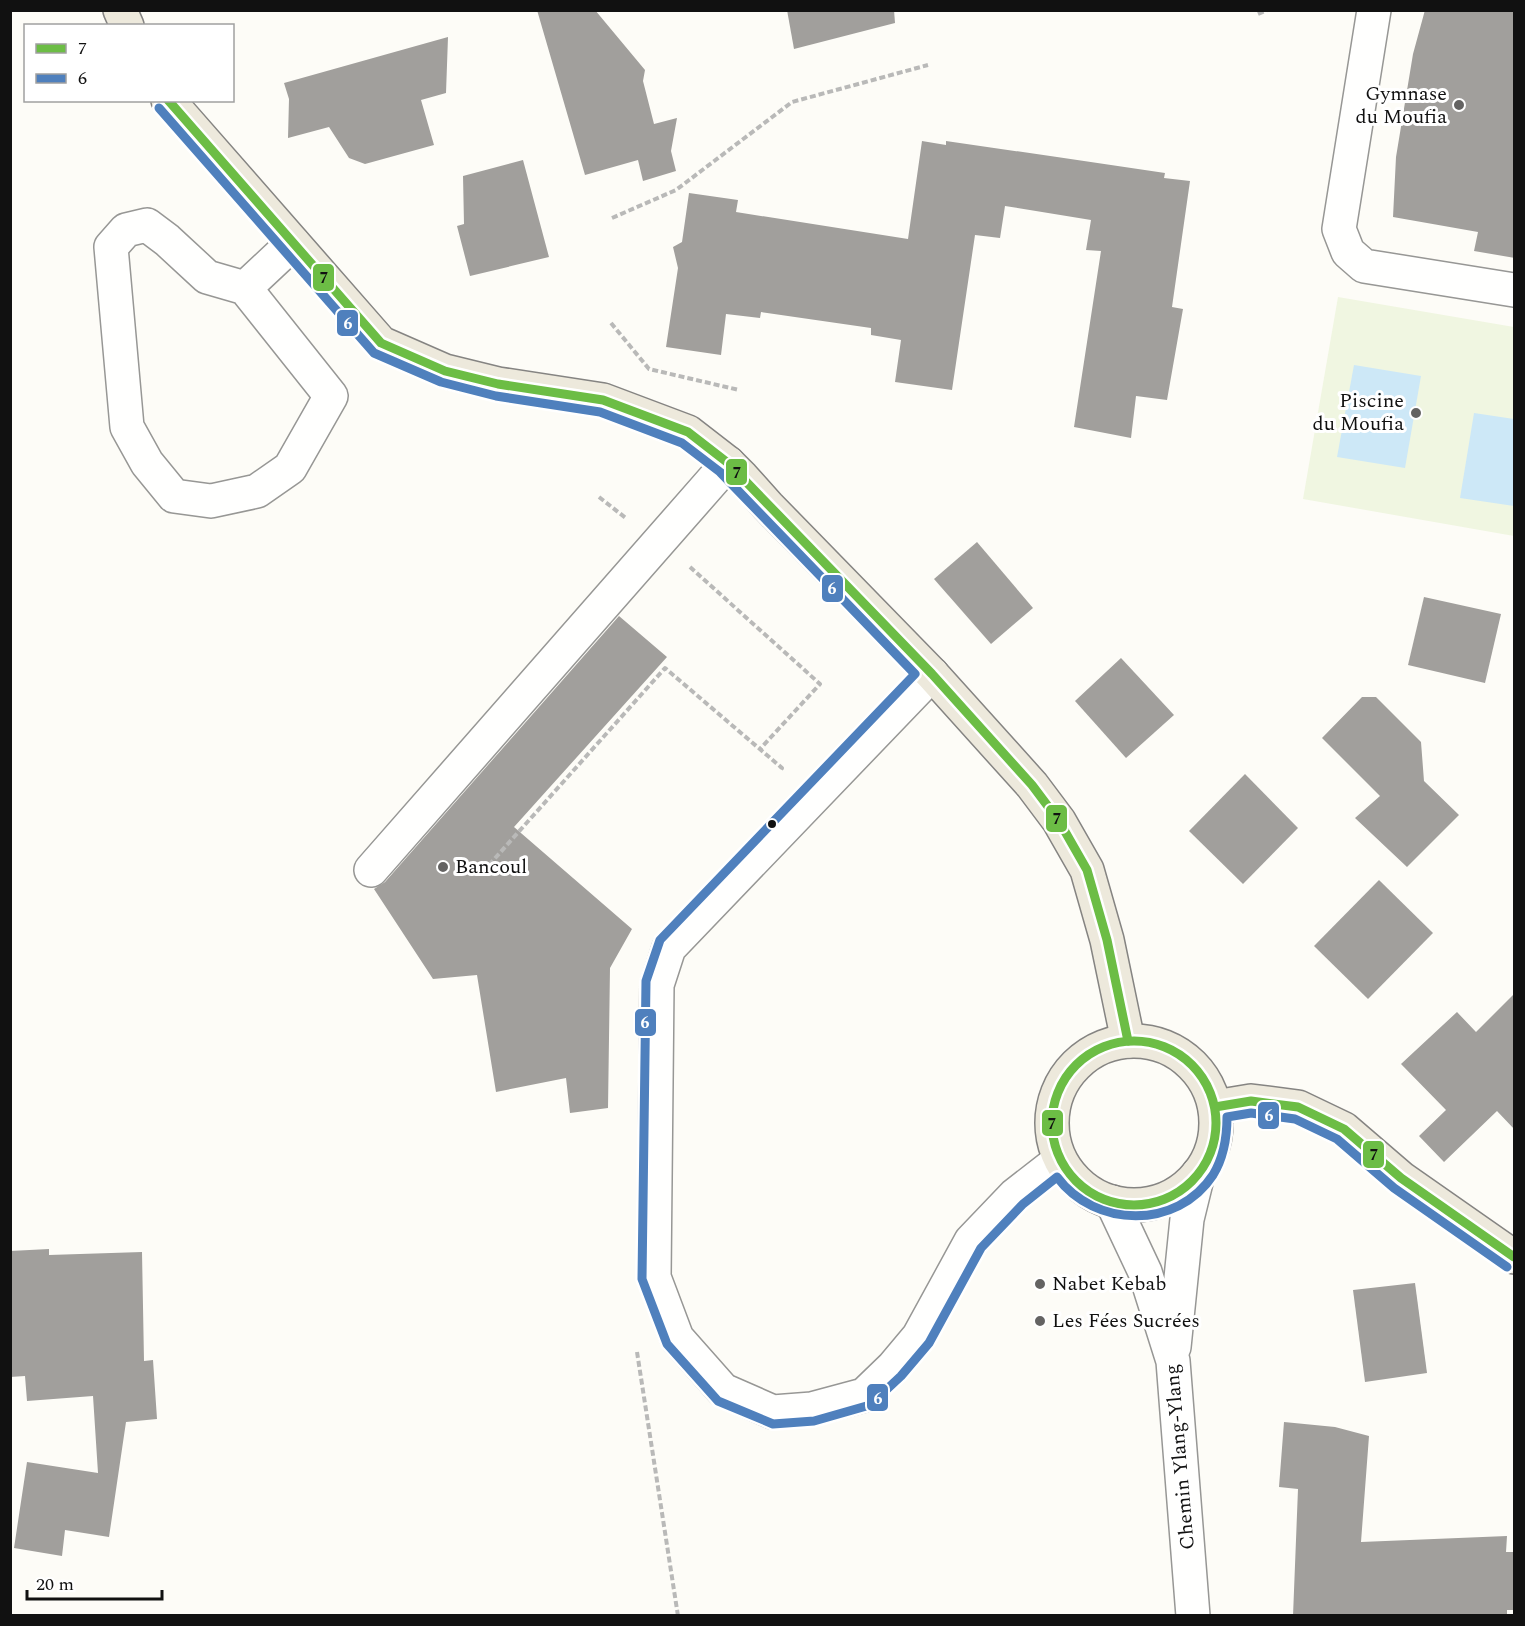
<svg xmlns="http://www.w3.org/2000/svg" width="1525" height="1626" font-family="Spectral,serif">
<style>
.pitch{fill:#f0f6e1}
.water{fill:#cde8f7}
.building{fill:#a19f9c}
.lines{fill:none;stroke-linecap:round;stroke-linejoin:round}
.minor-casing{stroke:#979795;stroke-width:36}
.major-casing{stroke:#858482;stroke-width:36}
.path{stroke:#b9b9b8;stroke-width:4;stroke-dasharray:6 3;stroke-linecap:butt}
.minor{stroke:#fffffe;stroke-width:33}
.major{stroke:#ede9dc;stroke-width:33}
.bus-1-casing{stroke:#fff;stroke-width:14}
.bus-2-casing{stroke:#fff;stroke-width:14}
.bus-1{stroke:#6cbd45;stroke-width:9}
.bus-2{stroke:#4f80bd;stroke-width:9}
.poi-dot{fill:#646362;stroke:#fff;stroke-width:2}
.bus-dot{fill:#111;stroke:#fff;stroke-width:2}
.labels{text-anchor:middle;dominant-baseline:central;stroke-width:6;stroke-linejoin:round;paint-order:stroke}
.poi-label{font-size:20px;fill:#111;stroke:#fff;text-anchor:start}
.street-label{font-size:20px;fill:#111;stroke:#fff}
.line-badge{stroke:#fff;stroke-width:2}
.badge-label{font-size:16px;text-anchor:middle;font-weight:bold;fill:#fff}
.pale-badge-label{font-size:16px;text-anchor:middle;font-weight:bold;fill:#111}
</style>
<rect width="100%" height="100%" fill="#fdfcf7"/>
<!-- pitch -->
<path class="pitch" d="M1338 297 1514 327V536L1303 499Z"/>
<!-- water -->
<g class="water">
<path d="M1354 365 1421 376 1405 468 1337 457Z"/>
<path d="M1474 413 1514 419V506L1460 498Z"/>
</g>
<!-- building -->
<g class="building">
<path d="M537 10H595L645 70 643 81 654 124 677 118 671 151 676 171 643 181 638 160 585 175Z"/>
<path d="M787 10H894L895 23 794 49Z"/>
<path d="M1425 10H1515V258L1474 251 1478 232 1393 217 1396 157 1413 54Z"/>
<path d="M448 37 446 93 421 100 434 145 365 164 349 158 329 127 288 138 289 99 284 83Z"/>
<path d="M922 141 946 145V141L1057 157 1165 173 1164 178 1190 181 1172 307 1183 309 1167 400 1136 396 1131 438 1074 427 1101 251 1086 250 1091 220 1005 206 1000 238 975 235 952 390 895 382 901 340 871 335V328L761 312 760 318 726 314 721 355 666 347 678 268 673 247 682 242 689 193 738 200 736 212 908 239Z"/>
<path d="M523 160 549 257 470 276 457 226 464 224 463 176Z"/>
<path d="M977 542 1033 608 991 644 934 579Z"/>
<path d="M1424 597 1501 614 1485 683 1408 665Z"/>
<path d="M619 616 667 657 514 827 632 929 610 968 608 1108 570 1113 566 1078 496 1092 477 975 433 979 374 889 385 882Z"/>
<path d="M1121 658 1174 715 1126 758 1075 701Z"/>
<path d="M1362 697H1376L1421 742 1424 781 1459 815 1407 867 1355 818 1380 796 1322 738Z"/>
<path d="M1245 774 1298 828 1243 884 1189 831Z"/>
<path d="M1379 880 1433 933 1368 999 1314 946Z"/>
<path d="M1515 993V1130L1497 1111 1444 1162 1419 1136 1446 1110 1401 1064 1457 1012 1476 1032Z"/>
<path d="M49 1249V1255L142 1252 144 1361 153 1360 157 1419 126 1422 109 1537 65 1530 62 1556 14 1548 27 1462 98 1473 93 1396 27 1401 25 1376 10 1377V1251Z"/>
<path d="M1415 1283 1427 1373 1365 1382 1353 1290Z"/>
<path d="M1284 1422 1335 1427 1369 1436 1361 1542 1507 1536 1506 1552H1515V1610H1507V1616H1293L1298 1489 1279 1487Z"/>
</g>
<g class="lines">
<!-- minor casing -->
<g class="minor-casing">
<g id="minor">
<path d="M1374 10 1339 229 1348 252 1364 266 1514 290"/>
<path d="M245 288 331 396 290 468 257 491 211 501 174 496 147 463 127 427 111 247 126 230 147 225 167 240 207 277 245 288 293 243"/>
<path d="M932 674 669 948 657 985 654 1277 677 1338 723 1390 773 1412 812 1409 864 1395 893 1367 919 1336 971 1241 1015 1195 1060 1160"/>
<path d="M371 870 728 463"/>
<path d="M1112 1202 1145 1272 1173 1361 1193 1616"/>
<path d="M1174 1347 1187 1219 1198 1174"/>
</g>
</g>
<!-- major casing -->
<g class="major-casing">
<g id="major">
<path d="M120 10 127 26"/>
<path d="M168 100 381 343 445 371 498 384 603 400 688 432 728 463 742 477 768 506 932 674 1032 785 1059 821 1087 870 1107 940 1128 1041"/>
<circle cx="1134" cy="1123" r="82"/>
<path d="M1215 1107 1251 1101 1298 1107 1344 1129 1401 1178 1514 1257"/>
</g>
</g>
<!-- path -->
<g class="path">
<path d="M1258 14 1267 10"/>
<path d="M612 218 676 190 792 102 928 65"/>
<path d="M611 323 649 369 739 390"/>
<path d="M599 497 627 519"/>
<path d="M690 567 820 684 760 749"/>
<path d="M489 865 665 668 782 768 781 770"/>
<path d="M637 1352 678 1616"/>
</g>
<!-- minor -->
<use href="#minor" class="minor"/>
<!-- major -->
<use href="#major" class="major"/>
<!-- bus-1 casing -->
<g class="bus-1-casing">
<g id="bus-1">
<path d="M168 100 381 343 445 371 498 384 603 400 688 432 728 463 932 674 1032 785 1059 821 1087 870 1107 940 1128 1041"/>
<circle cx="1134" cy="1123" r="82"/>
<path d="M1215 1107 1251 1101 1298 1107 1344 1129 1401 1178 1514 1257"/>
</g>
</g>
<!-- bus-2 casing -->
<g class="bus-2-casing">
<path id="bus-2" d="M159 108 374 353 441 382 496 396 600 412 682 443 720 472 915 674 660 940 646 981 642 1279 667 1344 718 1401 773 1424 814 1421 870 1405 901 1376 929 1343 981 1248 1023 1204 1057 1177C1095 1228 1177 1230 1213 1175 1224 1157 1227 1138 1227 1117L1251 1113 1295 1119 1337 1139 1394 1188 1507 1267"/>
</g>
<!-- bus-1 -->
<use href="#bus-1" class="bus-1"/>
<!-- bus-2 -->
<use href="#bus-2" class="bus-2"/>
</g>
<!-- markers -->
<g class="poi-dot">
<circle cx="1459" cy="105" r="6"/>
<circle cx="1416" cy="413" r="6"/>
<circle cx="443" cy="867" r="6"/>
<circle cx="1040" cy="1284" r="6"/>
<circle cx="1040" cy="1321" r="6"/>
</g>
<circle class="bus-dot" cx="772" cy="824" r="5"/>
<g class="labels">
<!-- poi labels -->
<g class="poi-label">
<text x="1447" y="94" text-anchor="end">Gymnase<tspan x="1447" dy="23">du Moufia</tspan></text>
<text x="1404" y="401" text-anchor="end">Piscine<tspan x="1404" dy="23">du Moufia</tspan></text>
<text x="455" y="867">Bancoul</text>
<text x="1052" y="1284">Nabet Kebab</text>
<text x="1052" y="1321">Les Fées Sucrées</text>
</g>
<!-- street labels -->
<g class="street-label">
<text transform="translate(1180 1457) rotate(-95)">Chemin Ylang-Ylang</text>
</g>
</g>
<g class="line-badge">
<rect x="312" y="263" width="23" height="29" rx="6" fill="#6cbd45"/>
<rect x="336" y="309" width="23" height="28" rx="6" fill="#4f80bd"/>
<rect x="725" y="458" width="23" height="28" rx="6" fill="#6cbd45"/>
<rect x="821" y="574" width="23" height="29" rx="6" fill="#4f80bd"/>
<rect x="1045" y="804" width="23" height="29" rx="6" fill="#6cbd45"/>
<rect x="634" y="1008" width="23" height="29" rx="6" fill="#4f80bd"/>
<rect x="1257" y="1101" width="23" height="29" rx="6" fill="#4f80bd"/>
<rect x="1041" y="1109" width="23" height="28" rx="6" fill="#6cbd45"/>
<rect x="1362" y="1140" width="23" height="29" rx="6" fill="#6cbd45"/>
<rect x="866" y="1383" width="23" height="29" rx="6" fill="#4f80bd"/>
</g>
<g class="badge-label">
<text x="348" y="329">6</text>
<text x="832" y="594">6</text>
<text x="645" y="1028">6</text>
<text x="1269" y="1121">6</text>
<text x="878" y="1404">6</text>
</g>
<g class="pale-badge-label">
<text x="324" y="283">7</text>
<text x="737" y="478">7</text>
<text x="1057" y="824">7</text>
<text x="1052" y="1129">7</text>
<text x="1374" y="1160">7</text>
</g>
<!-- border -->
<rect width="1525" height="1626" fill="none" stroke="#111111" stroke-width="24"/>
<!-- legend -->
<rect x="24" y="24" width="210" height="78" fill="#ffffff" stroke="#a0a0a0" stroke-width="1.5"/>
<rect x="36" y="44" width="30" height="9" fill="#6cbd45" stroke="#a0a0a0" stroke-width="1.5"/>
<text x="78" y="54" font-size="18" fill="#111111">7</text>
<rect x="36" y="74" width="30" height="9" fill="#4f80bd" stroke="#a0a0a0" stroke-width="1.5"/>
<text x="78" y="84" font-size="18" fill="#111111">6</text>
<!-- scale -->
<path d="M27 1590v9h135v-9" fill="none" stroke="#111111" stroke-width="3"/>
<text x="36" y="1590" font-size="18" fill="#111111" stroke="#ffffff" stroke-width="4.5" paint-order="stroke">20 m</text>
</svg>
